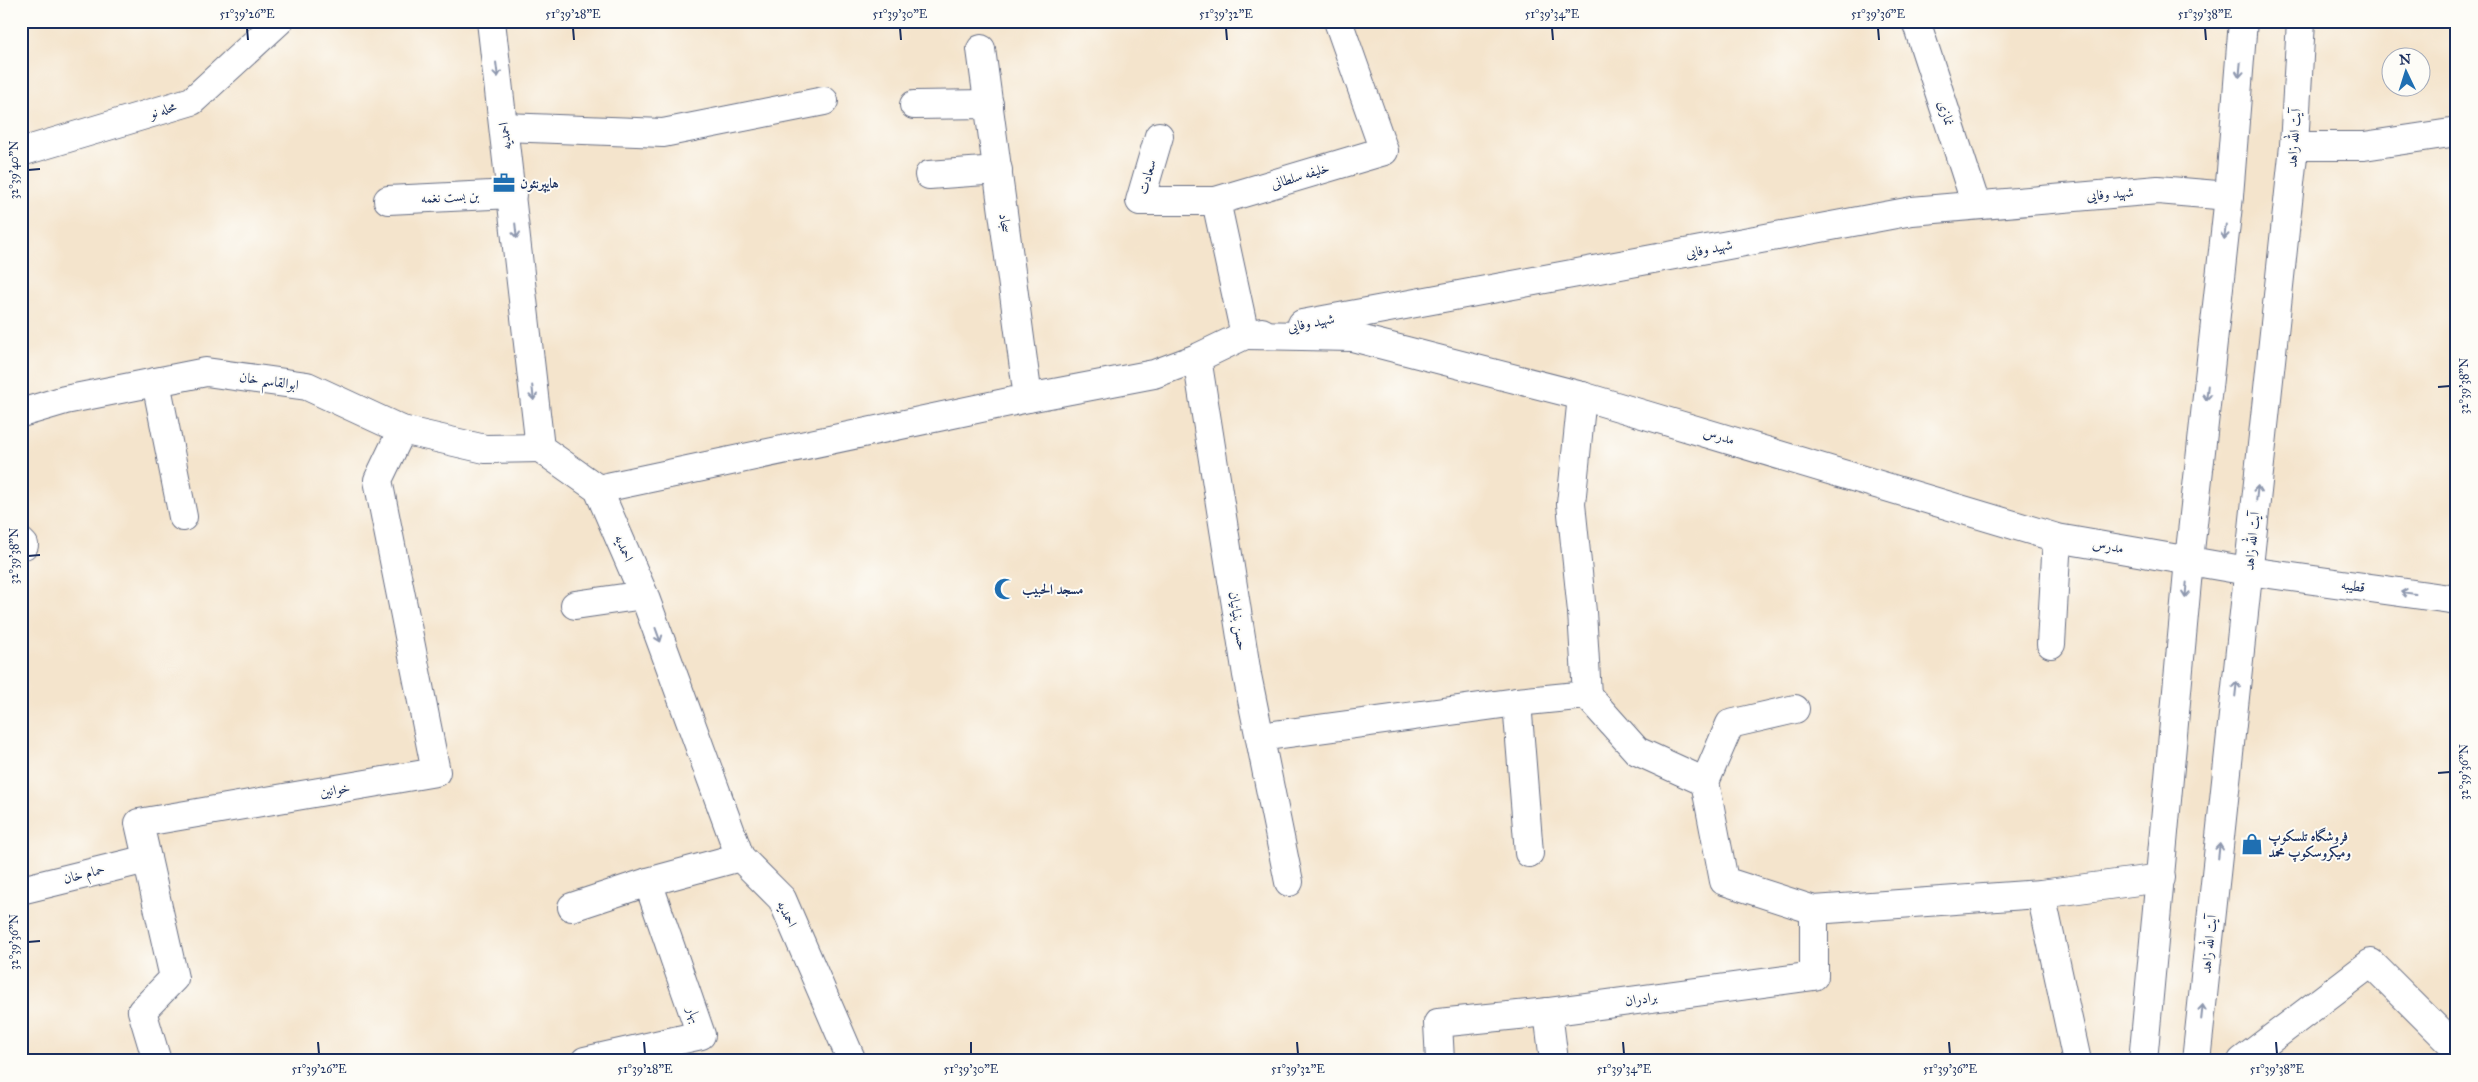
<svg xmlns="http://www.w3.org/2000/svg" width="2478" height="1082" font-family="'IM FELL Great Primer',Amiri,serif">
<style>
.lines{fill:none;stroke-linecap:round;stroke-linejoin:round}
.minor-casing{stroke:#676e84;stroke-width:30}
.major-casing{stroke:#676e84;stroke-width:30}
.minor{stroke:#fff;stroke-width:28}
.major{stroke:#fff;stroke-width:28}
.oneway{stroke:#8d97ae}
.ticks{fill:none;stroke:#1b2f5e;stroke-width:2}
.labels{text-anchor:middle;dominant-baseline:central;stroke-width:4;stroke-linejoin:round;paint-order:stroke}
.street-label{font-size:14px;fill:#1b2f5e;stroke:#fdfcf7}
.poi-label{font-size:14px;font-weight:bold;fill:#1b2f5e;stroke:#fdfcf7;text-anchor:start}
.neatline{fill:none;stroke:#1b2f5e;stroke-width:2}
.ticks-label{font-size:12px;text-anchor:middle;fill:#1b2f5e}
</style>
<rect width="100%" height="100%" fill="#fdfcf7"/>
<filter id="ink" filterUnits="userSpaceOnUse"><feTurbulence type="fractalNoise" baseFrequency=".02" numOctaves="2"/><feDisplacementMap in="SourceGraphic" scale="10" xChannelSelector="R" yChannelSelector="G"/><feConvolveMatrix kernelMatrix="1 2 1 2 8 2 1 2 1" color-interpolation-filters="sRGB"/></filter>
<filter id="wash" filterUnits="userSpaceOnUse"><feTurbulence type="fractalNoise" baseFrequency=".0096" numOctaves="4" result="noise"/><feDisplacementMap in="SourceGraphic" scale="20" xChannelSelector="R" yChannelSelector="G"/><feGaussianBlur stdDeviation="1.12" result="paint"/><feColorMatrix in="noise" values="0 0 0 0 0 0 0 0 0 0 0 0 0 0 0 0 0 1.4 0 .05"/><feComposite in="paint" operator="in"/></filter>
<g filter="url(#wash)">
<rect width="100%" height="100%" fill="#f4e4cc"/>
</g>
<g filter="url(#ink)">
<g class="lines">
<!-- minor casing -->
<g class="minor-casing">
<g id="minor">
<path d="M491 21 540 448 598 489 644 595 740 857 782 899 852 1061"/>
<path d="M1338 21 1384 151 1216 201 1245 335 1352 337 1582 396 2057 538 2248 571 2457 600"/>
<path d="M1916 21 1976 205"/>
<path d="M981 49 1028 398"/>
<path d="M914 105 989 104"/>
<path d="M504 127 663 133 824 101"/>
<path d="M1159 136 1140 201H1216"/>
<path d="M2294 146H2364L2457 132"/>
<path d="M21 152 192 101 279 21"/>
<path d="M929 175 998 170"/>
<path d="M388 200 512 194"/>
<path d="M1302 324 1912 211 2158 190 2229 196"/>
<path d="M1197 358 1247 675 1289 882"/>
<path d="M156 382 183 517"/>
<path d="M1582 396 1571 504 1582 612 1587 695 1637 751 1705 782 1724 881 1814 910 2041 894"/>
<path d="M21 413 65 400 206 372 307 386 402 430 485 449 540 448"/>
<path d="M598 489 1028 398 1154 374 1197 358 1245 335 1262 332"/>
<path d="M21 542 24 545"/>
<path d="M575 605 644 595"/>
<path d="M2051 644 2057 538"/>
<path d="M1517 702 1529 853"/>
<path d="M1260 737 1517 702 1587 695"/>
<path d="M1705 782 1730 724 1795 709"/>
<path d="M21 890 147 859"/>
<path d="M572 907 648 882 740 857"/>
<path d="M1548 1012 1554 1061"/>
<path d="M157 1061 142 1011 174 978 139 823 436 772 378 480 402 430"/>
<path d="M585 1061 701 1035 648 882"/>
<path d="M1440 1061 1438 1023 1548 1012 1814 976V910"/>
<path d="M2077 1061 2041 894 2161 878"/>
<path d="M2242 1061 2371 963 2457 1049"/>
</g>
</g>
<!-- major casing -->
<g class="major-casing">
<g id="major">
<path d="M2143 1061 2189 560 2229 196 2243 21"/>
<path d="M2196 1061 2294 146 2301 21"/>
</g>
</g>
<!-- minor -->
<use href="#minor" class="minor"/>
<!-- major -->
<use href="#major" class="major"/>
</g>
<!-- one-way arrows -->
<defs><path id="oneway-shaft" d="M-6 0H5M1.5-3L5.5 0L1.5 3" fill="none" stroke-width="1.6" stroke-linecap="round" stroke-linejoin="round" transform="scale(1.25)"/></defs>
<g class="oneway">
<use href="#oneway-shaft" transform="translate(497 70) rotate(83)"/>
<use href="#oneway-shaft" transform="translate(2240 70) rotate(95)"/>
<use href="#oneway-shaft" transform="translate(516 231) rotate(84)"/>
<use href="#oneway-shaft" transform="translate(2225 232) rotate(96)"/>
<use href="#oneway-shaft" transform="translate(533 393) rotate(84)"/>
<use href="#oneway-shaft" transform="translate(2207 393) rotate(96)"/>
<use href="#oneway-shaft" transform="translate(2257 493) rotate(-84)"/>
<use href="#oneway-shaft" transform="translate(2186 590) rotate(95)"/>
<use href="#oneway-shaft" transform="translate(2408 593) rotate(-172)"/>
<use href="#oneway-shaft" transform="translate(658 635) rotate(70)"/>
<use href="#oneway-shaft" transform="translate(2236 689) rotate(-84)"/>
<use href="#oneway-shaft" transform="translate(2219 851) rotate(-84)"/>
<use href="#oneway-shaft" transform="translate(2202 1012) rotate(-84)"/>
</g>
</g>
<!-- ticks -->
<path class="ticks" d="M247 28 248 40M573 28 574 40M900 28 901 40M1226 28 1227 40M1552 28 1553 40M1878 28 1879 40M2205 28 2206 40M28 170 40 169M2438 387 2450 386M28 556 40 555M2438 773 2450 772M28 942 40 941M318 1042 319 1054M644 1042 645 1054M971 1042V1054M1297 1042 1298 1054M1623 1042 1624 1054M1949 1042 1950 1054M2276 1042 2277 1054"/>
<!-- icons -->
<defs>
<g id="office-bare" transform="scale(1.725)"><path d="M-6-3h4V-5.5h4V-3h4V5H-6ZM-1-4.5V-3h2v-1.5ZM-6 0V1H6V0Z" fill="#1f6fb2" stroke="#fdfcf7" stroke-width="2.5" paint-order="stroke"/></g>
<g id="mosque-bare" transform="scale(1.725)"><path d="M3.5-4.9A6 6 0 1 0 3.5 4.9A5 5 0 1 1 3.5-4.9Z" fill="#1f6fb2" stroke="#fdfcf7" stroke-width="2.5" paint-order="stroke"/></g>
<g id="shop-bare" transform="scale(1.725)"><path d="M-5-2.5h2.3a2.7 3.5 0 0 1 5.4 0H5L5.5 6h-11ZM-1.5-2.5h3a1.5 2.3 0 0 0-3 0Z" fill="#1f6fb2" stroke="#fdfcf7" stroke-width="2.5" paint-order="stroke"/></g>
</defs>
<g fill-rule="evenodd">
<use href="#office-bare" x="504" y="183"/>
<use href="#mosque-bare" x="1005" y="589"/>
<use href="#shop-bare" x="2252" y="844"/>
</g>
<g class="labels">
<!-- street labels -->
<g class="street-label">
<text transform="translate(163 110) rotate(-17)">محله نو</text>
<text transform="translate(1946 113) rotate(72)">نمازی</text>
<text transform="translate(505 136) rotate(-97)">احمدیه</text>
<text transform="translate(2294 138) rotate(-86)">آیت الله زاهد</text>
<text transform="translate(1300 176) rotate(-17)">خلیفه سلطانی</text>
<text transform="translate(1147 177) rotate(-74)">سعادت</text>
<text transform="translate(2110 194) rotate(-5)">شهید وفایی</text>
<text transform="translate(450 197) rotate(-3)">بن بست نغمه</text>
<text transform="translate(1005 223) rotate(83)">سجاد</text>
<text transform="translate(1709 249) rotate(-11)">شهید وفایی</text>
<text transform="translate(1311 323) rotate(-11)">شهید وفایی</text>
<text transform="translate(269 381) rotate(8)">ابوالقاسم خان</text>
<text transform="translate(1719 436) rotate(16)">مدرس</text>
<text transform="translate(2252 541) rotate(-84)">آیت الله زاهد</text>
<text transform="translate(2108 546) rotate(10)">مدرس</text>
<text transform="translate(624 548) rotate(67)">احمدیه</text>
<text transform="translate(2353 586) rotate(8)">قطیبه</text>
<text transform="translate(1238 621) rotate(81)">حسن بنیانیان</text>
<text transform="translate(335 790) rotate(-10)">خوانین</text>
<text transform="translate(84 874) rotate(-14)">حمام خان</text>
<text transform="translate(787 914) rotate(64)">احمدیه</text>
<text transform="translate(2209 944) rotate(-84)">آیت الله زاهد</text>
<text transform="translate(1641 999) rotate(-8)">برادران</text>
<text transform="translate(694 1015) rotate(71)">بهار</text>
</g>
<!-- poi labels -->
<g class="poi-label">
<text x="520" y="183">هایپرنئون</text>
<text x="1022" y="589">مسجد الحبیب</text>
<text x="2268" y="836">فروشگاه تلسکوپ<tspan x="2268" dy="16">ومیکروسکوپ محمد</tspan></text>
</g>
</g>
<!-- margin -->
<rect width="2478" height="1082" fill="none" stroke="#fdfcf7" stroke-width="55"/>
<!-- north arrow -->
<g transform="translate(2406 72) rotate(356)"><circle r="24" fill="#fdfcf7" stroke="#a3aaba"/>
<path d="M0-4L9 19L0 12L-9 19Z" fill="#1f6fb2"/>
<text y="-8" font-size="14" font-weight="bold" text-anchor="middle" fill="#1b2f5e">N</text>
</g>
<rect x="28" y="28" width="2422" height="1026" class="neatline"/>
<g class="ticks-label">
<text x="247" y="18">51°39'26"E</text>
<text x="573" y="18">51°39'28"E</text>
<text x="900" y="18">51°39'30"E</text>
<text x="1226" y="18">51°39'32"E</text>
<text x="1552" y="18">51°39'34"E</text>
<text x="1878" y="18">51°39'36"E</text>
<text x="2205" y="18">51°39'38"E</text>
<text transform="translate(14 170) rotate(-90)" y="4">32°39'40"N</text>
<text transform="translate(2464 386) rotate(-90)" y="4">32°39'38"N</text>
<text transform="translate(14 556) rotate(-90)" y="4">32°39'38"N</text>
<text transform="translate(2464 772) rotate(-90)" y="4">32°39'36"N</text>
<text transform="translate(14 942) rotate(-90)" y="4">32°39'36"N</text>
<text x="319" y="1073">51°39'26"E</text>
<text x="645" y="1073">51°39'28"E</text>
<text x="971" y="1073">51°39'30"E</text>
<text x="1298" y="1073">51°39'32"E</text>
<text x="1624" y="1073">51°39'34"E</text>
<text x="1950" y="1073">51°39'36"E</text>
<text x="2277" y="1073">51°39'38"E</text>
</g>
</svg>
